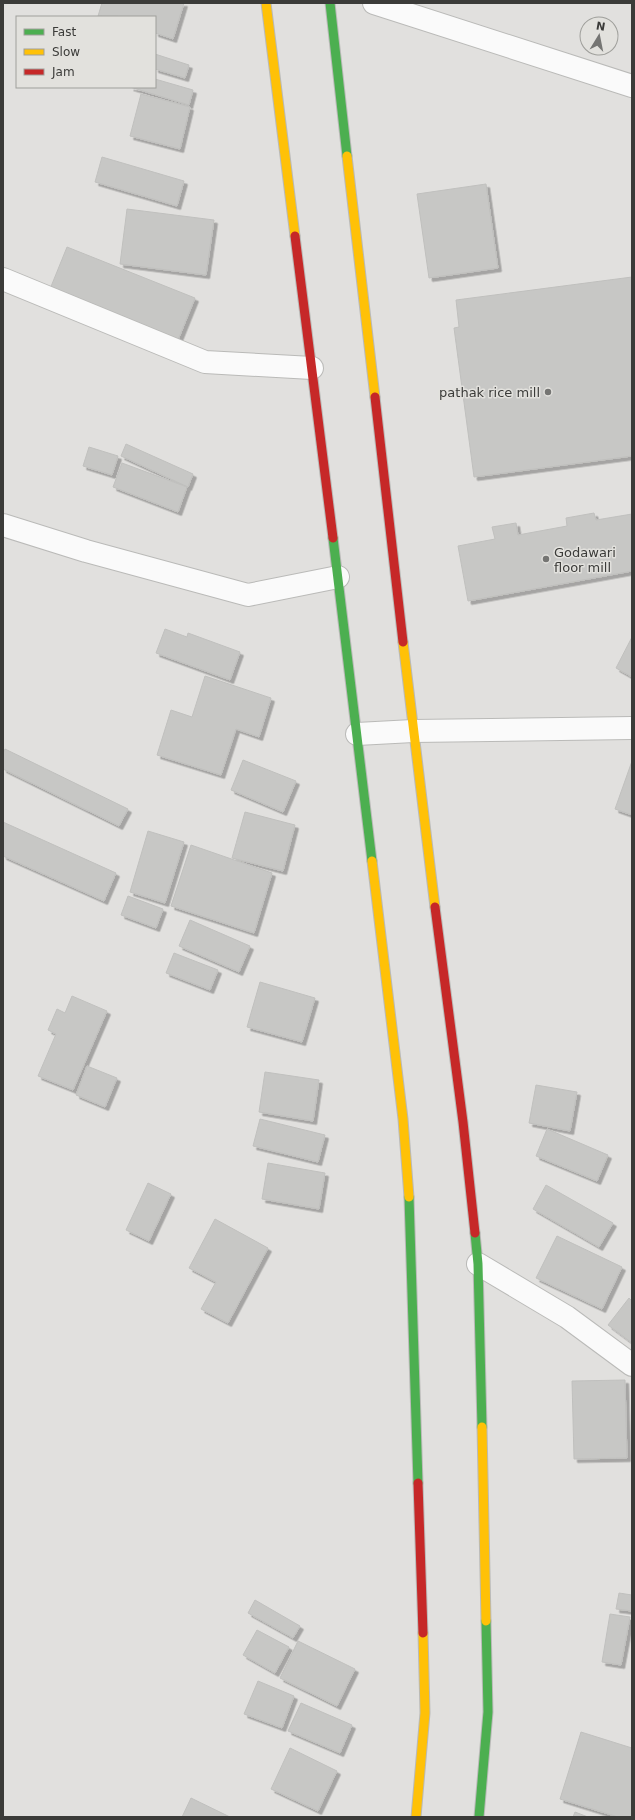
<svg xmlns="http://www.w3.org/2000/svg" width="635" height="1820" font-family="'DejaVu Sans',sans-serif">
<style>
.building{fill:#c7c7c5;stroke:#c0c0be;filter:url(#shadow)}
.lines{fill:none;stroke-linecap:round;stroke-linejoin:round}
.street-casing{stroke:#babab8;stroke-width:24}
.fast-casing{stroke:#babab8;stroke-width:11}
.slow-casing{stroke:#babab8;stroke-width:11}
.jam-casing{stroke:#babab8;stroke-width:11}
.street{stroke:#fafafa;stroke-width:22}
.fast{stroke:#4caf50;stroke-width:9}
.slow{stroke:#ffc107;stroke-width:9}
.jam{stroke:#c62828;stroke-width:9}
.poi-dot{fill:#757573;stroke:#e2e1dd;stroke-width:1.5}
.labels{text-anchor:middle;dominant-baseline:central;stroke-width:3;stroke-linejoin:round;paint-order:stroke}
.poi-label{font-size:13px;fill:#3b3b39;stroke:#e2e1dd;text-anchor:end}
</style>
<defs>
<filter id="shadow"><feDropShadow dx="3.5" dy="3.5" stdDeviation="0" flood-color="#0004"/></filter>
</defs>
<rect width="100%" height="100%" fill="#e1e0de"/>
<!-- building -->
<g class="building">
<path d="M102 3H184L173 39 155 33V17L98 16Z"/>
<path d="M155 54 189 65 185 78 155 69Z"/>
<path d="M155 79 193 90 189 105 130 87H155Z"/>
<path d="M141 94 190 107 180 149 130 136Z"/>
<path d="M102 157 184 181 177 206 95 182Z"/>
<path d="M486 184 498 268 429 278 417 194Z"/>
<path d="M127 209 214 220 206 275 120 264Z"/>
<path d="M67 247 195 298 178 340 50 289Z"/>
<path d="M632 277V456L474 477 454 328 459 327 456 300Z"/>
<path d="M126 444 193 474 188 487 121 456Z"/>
<path d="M89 447 118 456 112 475 83 466Z"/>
<path d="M122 463 187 487 178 512 113 487Z"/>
<path d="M594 513 596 520 632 514V571L468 601 458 546 495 539 492 527 516 523 518 535 567 526 566 518Z"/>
<path d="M165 629 187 637 188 633 240 652 230 680 156 653Z"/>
<path d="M632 637V677L616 668Z"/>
<path d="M205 676 271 698 259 737 236 729 221 775 157 755 171 710 192 717Z"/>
<path d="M5 749 128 809 119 826 3 769V753Z"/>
<path d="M243 760 296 781 283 812 231 790Z"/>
<path d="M632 761V815L615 809Z"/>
<path d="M245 812 295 825 283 871 232 858Z"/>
<path d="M3 822 116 873 104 901 3 856Z"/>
<path d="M148 831 184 842 165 903 130 892Z"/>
<path d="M191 845 272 873 254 933 171 906Z"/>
<path d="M128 896 163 909 156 928 121 915Z"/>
<path d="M190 920 250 946 239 972 179 946Z"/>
<path d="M174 953 218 970 210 990 166 973Z"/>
<path d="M260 982 315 998 302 1042 247 1027Z"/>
<path d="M72 996 107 1011 73 1090 38 1076 56 1034 48 1030 57 1009 65 1013Z"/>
<path d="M87 1066 117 1078 105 1107 76 1095Z"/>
<path d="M265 1072 319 1080 313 1121 259 1112Z"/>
<path d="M536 1085 577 1092 570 1131 529 1123Z"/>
<path d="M260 1119 325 1135 318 1162 253 1146Z"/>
<path d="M547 1129 608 1155 597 1181 536 1156Z"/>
<path d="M268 1163 325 1173 319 1209 262 1199Z"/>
<path d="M148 1183 171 1194 149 1241 126 1230Z"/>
<path d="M546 1185 613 1223 599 1247 533 1209Z"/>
<path d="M215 1219 268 1248 228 1323 201 1309 216 1282 189 1268Z"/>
<path d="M557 1236 622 1267 602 1309 536 1278Z"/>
<path d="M629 1298 632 1301V1343L608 1325Z"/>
<path d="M625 1380 627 1458 574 1459 572 1381Z"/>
<path d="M619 1593 632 1595V1611L616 1609Z"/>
<path d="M255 1600 300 1626 293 1638 248 1613Z"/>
<path d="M610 1614 630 1617 621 1665 602 1662Z"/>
<path d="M257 1630 289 1647 275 1673 243 1655Z"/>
<path d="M298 1641 355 1669 337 1706 280 1678Z"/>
<path d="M258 1681 294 1696 282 1728 244 1714Z"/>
<path d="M301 1703 352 1725 340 1753 288 1731Z"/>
<path d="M581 1732 632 1748V1817H618L560 1799Z"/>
<path d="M290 1748 337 1771 318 1811 271 1789Z"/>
<path d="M191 1798 230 1817H182Z"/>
<path d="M575 1812 588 1817H573Z"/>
</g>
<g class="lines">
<!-- street casing -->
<g class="street-casing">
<g id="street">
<path d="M374 3 632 86"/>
<path d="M3 279 205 362 312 368"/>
<path d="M3 525 86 551 248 595 338 577"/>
<path d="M357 734 413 731 632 728"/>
<path d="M478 1264 567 1317 632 1365"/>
</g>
</g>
<!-- fast casing -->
<g class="fast-casing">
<g id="fast">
<path d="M330 3 347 156"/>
<path d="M333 538 372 861"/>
<path d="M409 1197 418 1483"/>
<path d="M475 1233 478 1264 482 1427"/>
<path d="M479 1817 488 1712 486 1621"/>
</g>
</g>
<!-- slow casing -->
<g class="slow-casing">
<g id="slow">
<path d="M266 3 295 236"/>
<path d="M347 156 375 397"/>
<path d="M403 642 435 907"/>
<path d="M372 861 403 1119 409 1197"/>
<path d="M482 1427 486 1621"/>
<path d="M416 1817 425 1713 423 1633"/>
</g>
</g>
<!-- jam casing -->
<g class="jam-casing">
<g id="jam">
<path d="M295 236 333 538"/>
<path d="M375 397 403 642"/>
<path d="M435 907 463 1122 475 1233"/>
<path d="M418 1483 423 1633"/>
</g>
</g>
<!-- street -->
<use href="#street" class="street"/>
<!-- fast -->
<use href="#fast" class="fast"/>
<!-- slow -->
<use href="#slow" class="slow"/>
<!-- jam -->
<use href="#jam" class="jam"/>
</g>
<!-- markers -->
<g class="poi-dot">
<circle cx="548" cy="392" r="4"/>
<circle cx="546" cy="559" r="4"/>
</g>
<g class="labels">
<!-- poi labels -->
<g class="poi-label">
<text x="540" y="392">pathak rice mill</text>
<text x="554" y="552" text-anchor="start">Godawari<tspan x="554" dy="15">floor mill</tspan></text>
</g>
</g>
<!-- border -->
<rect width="635" height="1820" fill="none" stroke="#3b3b39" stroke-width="8"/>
<!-- legend -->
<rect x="16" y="16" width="140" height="72" fill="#e2e1dd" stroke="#9f9f9b"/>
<rect x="24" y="29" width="20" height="6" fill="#4caf50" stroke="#9f9f9b"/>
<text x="52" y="36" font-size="12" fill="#3b3b39">Fast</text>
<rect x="24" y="49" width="20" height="6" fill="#ffc107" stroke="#9f9f9b"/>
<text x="52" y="56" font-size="12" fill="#3b3b39">Slow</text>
<rect x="24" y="69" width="20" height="6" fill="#c62828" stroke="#9f9f9b"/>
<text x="52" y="76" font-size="12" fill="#3b3b39">Jam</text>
<!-- north arrow -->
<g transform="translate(599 36) rotate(10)"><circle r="19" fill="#e2e1dd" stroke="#9f9f9b"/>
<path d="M0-3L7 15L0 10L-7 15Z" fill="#757573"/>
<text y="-6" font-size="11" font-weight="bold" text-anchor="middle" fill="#3b3b39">N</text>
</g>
</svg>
